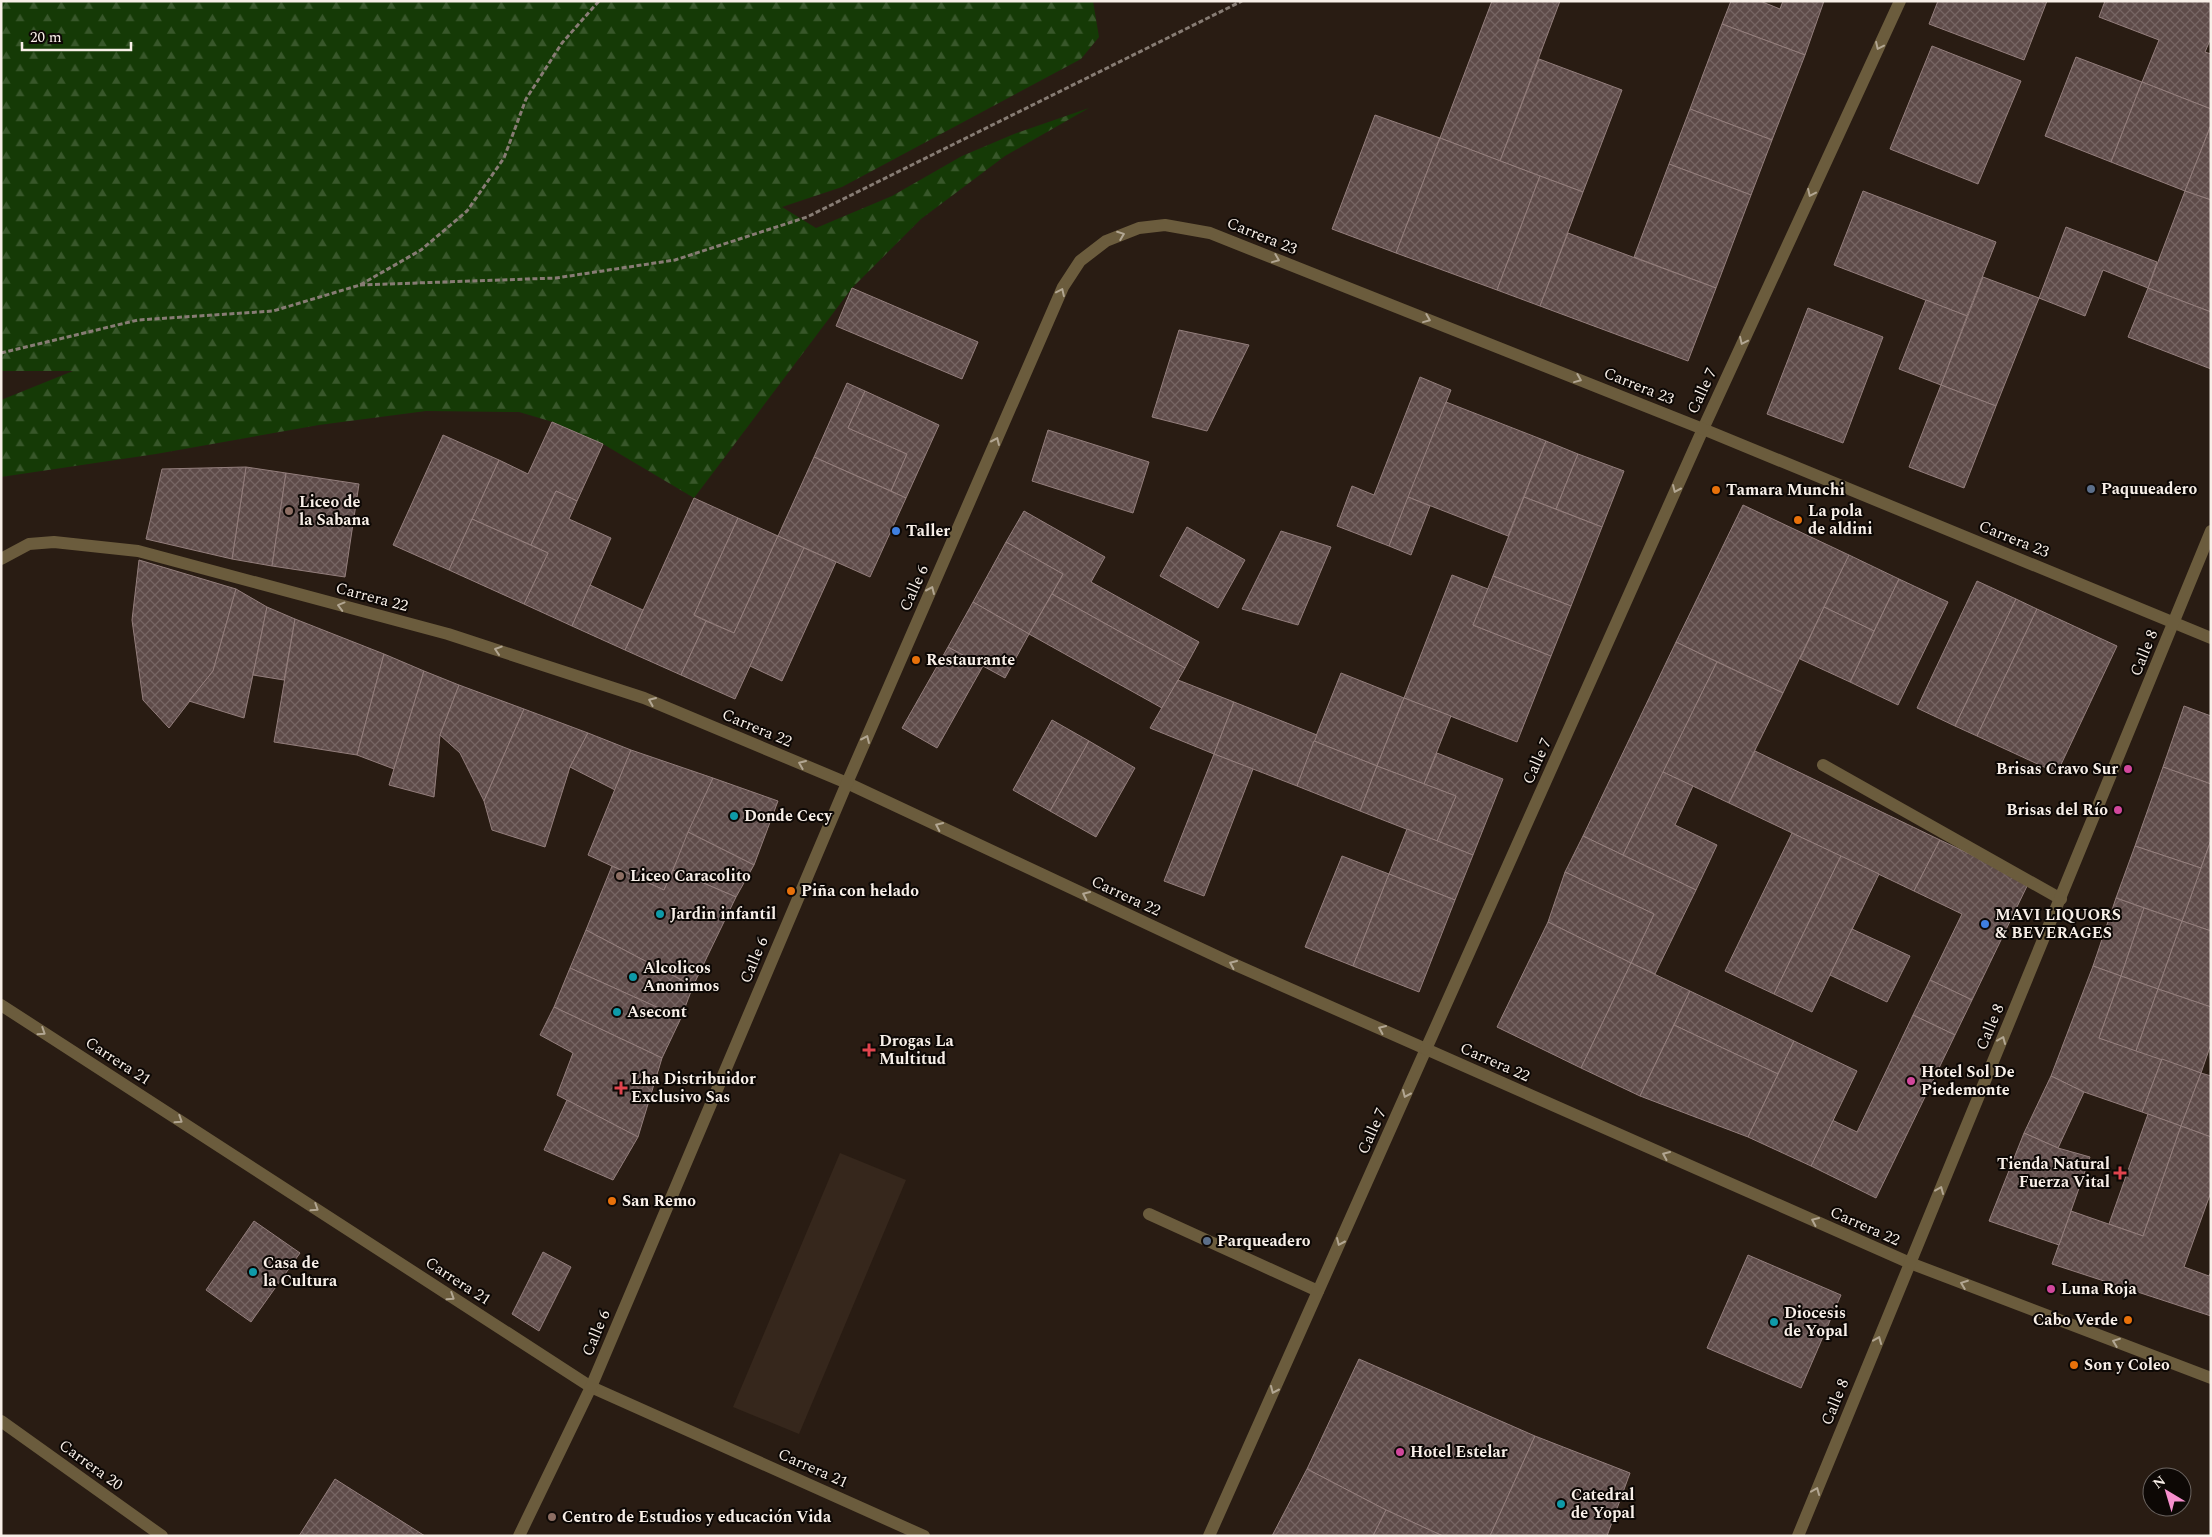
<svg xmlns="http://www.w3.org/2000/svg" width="2212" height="1537" font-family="Spectral,serif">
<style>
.commercial{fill:#36271c}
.forest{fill:url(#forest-firs)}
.building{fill:url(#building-cross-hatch);stroke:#937e7c}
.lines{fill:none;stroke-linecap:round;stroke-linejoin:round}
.path{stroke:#877c74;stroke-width:3;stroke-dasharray:5 2.5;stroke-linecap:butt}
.lane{stroke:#6b5c3d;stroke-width:12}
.street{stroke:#6b5c3d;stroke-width:12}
.oneway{stroke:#b2a692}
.service-dot{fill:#5c6f8a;stroke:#0d0805;stroke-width:2}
.food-dot{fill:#e8710a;stroke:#0d0805;stroke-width:2}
.education-dot{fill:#8d6e63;stroke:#0d0805;stroke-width:2}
.shop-dot{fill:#3f7fe0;stroke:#0d0805;stroke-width:2}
.hotel-dot{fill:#d1479c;stroke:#0d0805;stroke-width:2}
.culture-dot{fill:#0f9aa8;stroke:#0d0805;stroke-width:2}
.health-dot{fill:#e0444e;stroke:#0d0805;stroke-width:2}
.labels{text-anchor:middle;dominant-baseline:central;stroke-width:4;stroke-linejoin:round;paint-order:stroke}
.street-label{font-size:16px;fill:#f8efe8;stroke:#0d0805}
.poi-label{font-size:16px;font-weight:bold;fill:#f8efe8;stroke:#0d0805;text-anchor:start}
</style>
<defs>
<pattern id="forest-firs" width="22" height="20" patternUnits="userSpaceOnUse" patternTransform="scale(1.25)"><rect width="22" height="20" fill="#153a06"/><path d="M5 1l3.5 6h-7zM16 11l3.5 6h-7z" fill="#38572a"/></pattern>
<pattern id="building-cross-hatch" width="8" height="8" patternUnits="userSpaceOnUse" patternTransform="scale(1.25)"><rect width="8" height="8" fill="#5e4b49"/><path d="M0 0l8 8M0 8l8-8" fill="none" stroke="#766563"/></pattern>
</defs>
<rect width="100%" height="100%" fill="#291c13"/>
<!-- commercial -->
<path class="commercial" d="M840 1153 906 1180 799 1434 733 1407Z"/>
<!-- forest -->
<path class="forest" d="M1 1H1093L1099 37 1081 59 842 187 782 207 816 228 892 196 962 156 1014 134 1089 108 1005 156 921 219 852 288 694 498 603 444 553 422 519 412 426 411 319 425 156 454 1 477V400L73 371H1Z"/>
<!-- building -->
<g class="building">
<path d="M1492 1H1560L1500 161 1440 138Z"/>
<path d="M1731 1H1760L1780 9 1783 1H1824L1805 55 1722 24Z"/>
<path d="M1938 1H2047L2024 60 1929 24Z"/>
<path d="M2105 1H2211V38L2205 52 2211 54V109L2142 82 2159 40 2099 17Z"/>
<path d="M1722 24 1805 55 1772 140 1690 109Z"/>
<path d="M1932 46 2021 81 1978 184 1890 149Z"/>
<path d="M2076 57 2142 82 2111 162 2045 136Z"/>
<path d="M1539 59 1622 90 1583 192 1500 161Z"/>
<path d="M2142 82 2211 109V125L2185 191 2111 162Z"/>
<path d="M1690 109 1772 140 1751 195 1669 164Z"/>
<path d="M1375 115 1440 138 1396 253 1332 229Z"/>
<path d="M2211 125V200L2185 191Z"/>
<path d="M1440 138 1540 176 1497 290 1396 253Z"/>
<path d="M1669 164 1751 195 1716 288 1634 257Z"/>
<path d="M1540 176 1583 192 1540 306 1497 290Z"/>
<path d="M1863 191 1996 242 1967 316 1834 265Z"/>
<path d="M2185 191 2211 200V312L2148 288Z"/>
<path d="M2066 227 2157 262 2148 288 2103 270 2085 316 2039 298Z"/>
<path d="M1568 233 1716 288 1688 361 1540 306Z"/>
<path d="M1983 277 2039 298 1996 406 1941 385Z"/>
<path d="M852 288 978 342 962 379 836 326Z"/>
<path d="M2148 288 2211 312V369L2128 337Z"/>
<path d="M1926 300 1967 316 1941 385 1899 369Z"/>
<path d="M1808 308 1883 337 1843 443 1767 414Z"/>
<path d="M1179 330 1249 345 1207 431 1152 417Z"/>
<path d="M1420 377 1451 390 1389 546 1337 526 1352 486 1374 495Z"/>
<path d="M847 383 865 391 848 428 907 454 891 491 814 457Z"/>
<path d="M1941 385 1996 406 1964 488 1909 467Z"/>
<path d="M865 391 939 425 906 498 891 491 907 454 848 428Z"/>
<path d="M1446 402 1546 441 1508 536 1408 497Z"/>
<path d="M552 422 603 444 577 501 556 491 531 545 472 519 499 460 528 474Z"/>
<path d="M1048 430 1149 462 1133 513 1032 481Z"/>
<path d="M443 435 499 460 449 570 393 545Z"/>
<path d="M1546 441 1578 454 1556 509 1524 497Z"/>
<path d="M1578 454 1624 471 1602 527 1556 509Z"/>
<path d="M814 457 906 498 870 577 778 536Z"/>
<path d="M246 467 286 473 272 566 232 559Z"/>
<path d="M246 467 232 559 146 539 162 469Z"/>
<path d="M286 473 359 484 345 577 272 566Z"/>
<path d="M556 491 577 501 569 519 611 538 572 626 524 604 548 553 531 545Z"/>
<path d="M1408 497 1430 506 1411 555 1389 546Z"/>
<path d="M1524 497 1602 527 1571 606 1493 576Z"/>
<path d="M694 498 738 518 694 615 706 621 681 675 625 650Z"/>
<path d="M1743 505 1849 555 1783 693 1676 642Z"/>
<path d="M1024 511 1105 557 1091 582 1199 642 1185 668 1052 594 1063 574 1006 542Z"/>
<path d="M738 518 778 536 734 633 694 615Z"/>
<path d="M472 519 548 553 524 604 449 570Z"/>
<path d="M1187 527 1245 560 1218 608 1160 576Z"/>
<path d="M1281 531 1331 547 1298 625 1242 609Z"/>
<path d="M778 536 804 548 735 699 681 675 706 621 734 633Z"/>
<path d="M1006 542 1063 574 1029 634 973 602Z"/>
<path d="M804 548 836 562 782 681 750 666Z"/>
<path d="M1849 555 1899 579 1874 631 1824 607Z"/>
<path d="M139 560 236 589 213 671 169 728 143 700 132 620Z"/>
<path d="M1452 575 1488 589 1473 625 1551 656 1517 742 1404 698Z"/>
<path d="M1493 576 1571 606 1551 656 1473 625Z"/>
<path d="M1899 579 1948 602 1898 705 1850 682Z"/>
<path d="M1977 581 2016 599 1955 726 1917 708Z"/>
<path d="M590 585 643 610 625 650 572 626Z"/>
<path d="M236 589 267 607 244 718 189 701 213 671Z"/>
<path d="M1052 594 1185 668 1162 708 1029 634Z"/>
<path d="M2016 599 2037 609 1977 736 1955 726Z"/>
<path d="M973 602 1029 634 1005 678 948 647Z"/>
<path d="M267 607 295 619 284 680 253 675Z"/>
<path d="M1824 607 1874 631 1850 682 1800 659Z"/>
<path d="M2037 609 2117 646 2057 773 1977 736Z"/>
<path d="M295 619 384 654 357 755 274 742Z"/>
<path d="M1676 642 1717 662 1623 855 1583 836Z"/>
<path d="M948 647 983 666 937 748 902 728Z"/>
<path d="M384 654 424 671 394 769 357 755Z"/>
<path d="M1717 662 1783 693 1729 803 1663 772Z"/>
<path d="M424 671 459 685 440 735 434 797 389 785Z"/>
<path d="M1341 673 1404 698 1377 766 1314 741Z"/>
<path d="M1178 680 1234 702 1214 754 1150 728Z"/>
<path d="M459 685 524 709 484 801 460 753 440 735Z"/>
<path d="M1404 698 1451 716 1424 784 1377 766Z"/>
<path d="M1234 702 1317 735 1297 786 1214 754Z"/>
<path d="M2184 706 2211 716V784L2163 767Z"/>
<path d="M524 709 588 733 570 767 545 847 492 830 484 801Z"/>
<path d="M1052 720 1089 741 1050 811 1013 790Z"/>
<path d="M588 733 631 750 615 790 570 767Z"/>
<path d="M1089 741 1135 768 1096 837 1050 811Z"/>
<path d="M1314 741 1377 766 1360 811 1297 786Z"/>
<path d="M631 750 713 778 664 890 588 855Z"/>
<path d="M1755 751 1940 840 1914 891 1729 803Z"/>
<path d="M1437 753 1503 779 1473 855 1437 841 1456 796 1424 784Z"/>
<path d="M1214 754 1253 769 1204 896 1164 881Z"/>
<path d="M1377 766 1456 796 1437 841 1360 811Z"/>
<path d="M2163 767 2211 784V840L2201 868 2135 846Z"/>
<path d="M1663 772 1693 786 1675 825 1717 845 1696 890 1623 855Z"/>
<path d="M713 778 778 801 754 865 688 832Z"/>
<path d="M1407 829 1473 855 1455 900 1389 874Z"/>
<path d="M688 832 754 865 736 897 673 870Z"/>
<path d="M1792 833 1841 856 1774 994 1725 971Z"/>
<path d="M1583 836 1696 890 1655 974 1631 963 1654 914 1565 872Z"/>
<path d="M1940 840 2029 882 1972 1000 1930 980 1962 914 1914 891Z"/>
<path d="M2211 840V931L2182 921Z"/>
<path d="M2135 846 2201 868 2182 921 2116 898Z"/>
<path d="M1342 856 1389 874 1353 966 1305 947Z"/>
<path d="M1841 856 1879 874 1812 1012 1774 994Z"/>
<path d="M612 866 664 890 673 870 736 897 693 986 586 930Z"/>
<path d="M1565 872 1654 914 1631 963 1548 922Z"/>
<path d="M1389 874 1455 900 1419 992 1353 966Z"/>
<path d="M2116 898 2144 908 2121 976 2093 966Z"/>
<path d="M2144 908 2182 921 2158 989 2121 976Z"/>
<path d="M2182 921 2211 931V1007L2158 989Z"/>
<path d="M1548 922 1631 963 1581 1068 1497 1027Z"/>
<path d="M1852 929 1910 956 1887 1002 1830 975Z"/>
<path d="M586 930 693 986 681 1018 570 968Z"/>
<path d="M1631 963 1690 991 1640 1096 1581 1068Z"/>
<path d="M2093 966 2121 976 2099 1038 2162 1059 2142 1112 2084 1092 2051 1076Z"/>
<path d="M570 968 681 1018 662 1058 554 1007Z"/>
<path d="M2121 976 2158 989 2136 1051 2099 1038Z"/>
<path d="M1930 980 1972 1000 1955 1035 1913 1015Z"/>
<path d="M2158 989 2211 1007V1044L2201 1073 2136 1051Z"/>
<path d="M1690 991 1794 1041 1778 1074 1674 1025Z"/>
<path d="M554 1007 662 1058 638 1137 557 1095 573 1053 540 1035Z"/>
<path d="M1913 1015 1955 1035 1876 1198 1811 1166 1832 1120 1857 1132Z"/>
<path d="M1674 1025 1778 1074 1748 1137 1640 1096Z"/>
<path d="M1794 1041 1857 1071 1811 1166 1748 1137Z"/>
<path d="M2162 1059 2201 1073 2181 1126 2142 1112Z"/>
<path d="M2201 1073 2211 1076V1137L2181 1126Z"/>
<path d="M2051 1076 2084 1092 2058 1148 2024 1133Z"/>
<path d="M567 1100 638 1137 613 1180 544 1150Z"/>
<path d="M2148 1114 2181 1126 2143 1236 2109 1224Z"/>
<path d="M2181 1126 2211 1137V1192L2184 1267 2209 1276 2211 1272V1316L2052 1264 2071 1211 2143 1236Z"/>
<path d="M2024 1133 2058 1148 2090 1157 2059 1245 1989 1221Z"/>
<path d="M254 1221 300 1253 251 1322 206 1290Z"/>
<path d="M543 1252 571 1267 539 1331 512 1314Z"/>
<path d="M1748 1255 1841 1295 1801 1388 1707 1348Z"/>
<path d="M1359 1359 1535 1436 1490 1536H1443L1386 1510 1307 1469Z"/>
<path d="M1535 1436 1630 1473 1607 1536H1490Z"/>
<path d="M1307 1469 1386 1510 1373 1536H1272Z"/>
<path d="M335 1479 425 1536H299Z"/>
<path d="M1386 1510 1443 1536H1373Z"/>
</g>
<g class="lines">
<!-- path -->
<g class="path">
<path d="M360 285 556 278 675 260 807 217 1242 1"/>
<path d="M1 353 138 320 273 311 360 285 421 250 467 211 504 158 526 99 562 43 599 1"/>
</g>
<!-- lane -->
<g class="lane">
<path d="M1823 765 2061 899"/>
<path d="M1149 1214 1318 1291"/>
<path d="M1209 1536 1426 1049"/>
</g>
<!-- street -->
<g class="street">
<path d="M1 559 29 544 54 542 138 551 448 634 644 698 847 783 1229 962 1910 1263 2211 1378"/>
<path d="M1 1005 591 1387 924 1536"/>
<path d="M1426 1049 1703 429 1900 1"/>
<path d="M1 1421 162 1536"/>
<path d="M519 1536 591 1387 847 783 1063 287 1080 261 1106 241 1139 228 1165 225 1210 233 1703 429 2211 638"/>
<path d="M1798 1536 2211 531"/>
</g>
</g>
<!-- one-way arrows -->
<defs><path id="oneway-chevron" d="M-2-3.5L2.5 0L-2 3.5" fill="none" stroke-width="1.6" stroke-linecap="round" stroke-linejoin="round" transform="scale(1.25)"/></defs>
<g class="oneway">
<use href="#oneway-chevron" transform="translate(1879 46) rotate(115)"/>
<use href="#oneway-chevron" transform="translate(1811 193) rotate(115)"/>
<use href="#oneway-chevron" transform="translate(1121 235) rotate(-21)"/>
<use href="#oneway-chevron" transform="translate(1276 259) rotate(22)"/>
<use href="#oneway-chevron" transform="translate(1061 292) rotate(-65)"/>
<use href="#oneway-chevron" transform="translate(1427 319) rotate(22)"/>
<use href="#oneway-chevron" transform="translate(1743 341) rotate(115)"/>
<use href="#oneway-chevron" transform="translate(1578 379) rotate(22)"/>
<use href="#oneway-chevron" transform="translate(996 441) rotate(-66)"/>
<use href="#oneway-chevron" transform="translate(1676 489) rotate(114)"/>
<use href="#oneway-chevron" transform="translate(931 590) rotate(-66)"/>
<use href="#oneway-chevron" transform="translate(341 606) rotate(-165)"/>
<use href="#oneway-chevron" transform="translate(498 650) rotate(-162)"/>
<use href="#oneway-chevron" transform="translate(652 701) rotate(-157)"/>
<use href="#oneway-chevron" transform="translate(866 739) rotate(-66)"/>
<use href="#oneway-chevron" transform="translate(802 764) rotate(-157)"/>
<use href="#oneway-chevron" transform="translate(939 826) rotate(-155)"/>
<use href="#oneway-chevron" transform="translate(1086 895) rotate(-155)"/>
<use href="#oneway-chevron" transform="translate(1233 964) rotate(-156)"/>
<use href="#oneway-chevron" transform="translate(1382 1029) rotate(-156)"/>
<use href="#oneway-chevron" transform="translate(42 1032) rotate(33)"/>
<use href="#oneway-chevron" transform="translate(2002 1040) rotate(-67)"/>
<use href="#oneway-chevron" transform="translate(1406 1094) rotate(114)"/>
<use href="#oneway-chevron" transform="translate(179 1120) rotate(33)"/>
<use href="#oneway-chevron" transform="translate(1666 1155) rotate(-156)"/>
<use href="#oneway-chevron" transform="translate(1940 1190) rotate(-67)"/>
<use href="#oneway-chevron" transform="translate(315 1208) rotate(33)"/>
<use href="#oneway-chevron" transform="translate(1815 1221) rotate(-156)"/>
<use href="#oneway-chevron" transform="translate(1340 1242) rotate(114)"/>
<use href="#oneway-chevron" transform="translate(1964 1284) rotate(-159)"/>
<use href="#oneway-chevron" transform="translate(451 1297) rotate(33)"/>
<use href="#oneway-chevron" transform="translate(1878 1340) rotate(-68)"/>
<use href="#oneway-chevron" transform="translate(2116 1342) rotate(-159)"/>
<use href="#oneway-chevron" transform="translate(1274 1390) rotate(114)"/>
<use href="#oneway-chevron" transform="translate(1816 1491) rotate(-68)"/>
</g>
<!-- markers -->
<g class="service-dot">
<circle cx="2091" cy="489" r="5"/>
<circle cx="1207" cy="1241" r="5"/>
</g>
<g class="food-dot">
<circle cx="1716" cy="490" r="5"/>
<circle cx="1798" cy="520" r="5"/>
<circle cx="916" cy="660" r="5"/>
<circle cx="791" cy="891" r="5"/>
<circle cx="612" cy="1201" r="5"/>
<circle cx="2128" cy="1320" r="5"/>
<circle cx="2074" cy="1365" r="5"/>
</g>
<g class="education-dot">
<circle cx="289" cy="511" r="5"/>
<circle cx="620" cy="876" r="5"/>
<circle cx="552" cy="1517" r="5"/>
</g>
<g class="shop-dot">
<circle cx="896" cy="531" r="5"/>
<circle cx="1985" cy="924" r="5"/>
</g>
<g class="hotel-dot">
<circle cx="2128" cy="769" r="5"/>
<circle cx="2118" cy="810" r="5"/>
<circle cx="1911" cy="1081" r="5"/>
<circle cx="2051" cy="1289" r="5"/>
<circle cx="1400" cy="1452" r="5"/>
</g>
<g class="culture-dot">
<circle cx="734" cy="816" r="5"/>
<circle cx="660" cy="914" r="5"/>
<circle cx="633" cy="977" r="5"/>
<circle cx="617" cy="1012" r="5"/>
<circle cx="253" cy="1272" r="5"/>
<circle cx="1774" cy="1322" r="5"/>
<circle cx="1561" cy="1504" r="5"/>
</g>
<g class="health-dot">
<path d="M866.5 1042.5h5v5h5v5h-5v5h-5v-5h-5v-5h5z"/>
<path d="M618.5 1080.5h5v5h5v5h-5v5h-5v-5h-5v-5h5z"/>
<path d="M2117.5 1165.5h5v5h5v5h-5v5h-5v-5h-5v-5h5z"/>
</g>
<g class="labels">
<!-- street labels -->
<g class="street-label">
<text transform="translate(1262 236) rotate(22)">Carrera 23</text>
<text transform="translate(1639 386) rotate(22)">Carrera 23</text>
<text transform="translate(1702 391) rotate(-65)">Calle 7</text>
<text transform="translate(2014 539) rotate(22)">Carrera 23</text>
<text transform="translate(914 588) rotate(-66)">Calle 6</text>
<text transform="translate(372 597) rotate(15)">Carrera 22</text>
<text transform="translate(2144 653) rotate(-68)">Calle 8</text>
<text transform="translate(757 728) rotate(23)">Carrera 22</text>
<text transform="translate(1537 761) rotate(-66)">Calle 7</text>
<text transform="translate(1126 896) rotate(25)">Carrera 22</text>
<text transform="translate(754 960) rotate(-67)">Calle 6</text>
<text transform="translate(1990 1027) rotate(-67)">Calle 8</text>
<text transform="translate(118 1061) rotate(33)">Carrera 21</text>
<text transform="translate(1495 1062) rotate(24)">Carrera 22</text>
<text transform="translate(1372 1131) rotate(-66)">Calle 7</text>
<text transform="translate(1865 1226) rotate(24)">Carrera 22</text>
<text transform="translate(458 1281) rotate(33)">Carrera 21</text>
<text transform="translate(596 1333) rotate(-67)">Calle 6</text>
<text transform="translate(1835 1402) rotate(-68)">Calle 8</text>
<text transform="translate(91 1465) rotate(36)">Carrera 20</text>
<text transform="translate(813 1468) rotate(24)">Carrera 21</text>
</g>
<!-- poi labels -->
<g class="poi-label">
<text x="2101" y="489">Paquueadero</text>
<text x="1726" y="490">Tamara Munchi</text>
<text x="299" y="502">Liceo de<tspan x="299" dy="18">la Sabana</tspan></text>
<text x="1808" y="511">La pola<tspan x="1808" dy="18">de aldini</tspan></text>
<text x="906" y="531">Taller</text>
<text x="926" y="660">Restaurante</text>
<text x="2118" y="769" text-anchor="end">Brisas Cravo Sur</text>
<text x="2108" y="810" text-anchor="end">Brisas del Río</text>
<text x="744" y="816">Donde Cecy</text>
<text x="630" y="876">Liceo Caracolito</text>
<text x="801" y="891">Piña con helado</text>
<text x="670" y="914">Jardin infantil</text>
<text x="1995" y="915">MAVI LIQUORS<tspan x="1995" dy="18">&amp; BEVERAGES</tspan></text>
<text x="643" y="968">Alcolicos<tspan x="643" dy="18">Anonimos</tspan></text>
<text x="627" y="1012">Asecont</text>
<text x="879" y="1041">Drogas La<tspan x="879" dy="18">Multitud</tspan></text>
<text x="1921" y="1072">Hotel Sol De<tspan x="1921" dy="18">Piedemonte</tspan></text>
<text x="631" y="1079">Lha Distribuidor<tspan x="631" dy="18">Exclusivo Sas</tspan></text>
<text x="2110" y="1164" text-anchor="end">Tienda Natural<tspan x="2110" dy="18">Fuerza Vital</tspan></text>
<text x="622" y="1201">San Remo</text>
<text x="1217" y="1241">Parqueadero</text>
<text x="263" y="1263">Casa de<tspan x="263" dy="18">la Cultura</tspan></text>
<text x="2061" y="1289">Luna Roja</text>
<text x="1784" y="1313">Diocesis<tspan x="1784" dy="18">de Yopal</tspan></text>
<text x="2118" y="1320" text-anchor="end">Cabo Verde</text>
<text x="2084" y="1365">Son y Coleo</text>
<text x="1410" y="1452">Hotel Estelar</text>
<text x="1571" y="1495">Catedral<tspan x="1571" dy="18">de Yopal</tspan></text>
<text x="562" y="1517">Centro de Estudios y educación Vida</text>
</g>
</g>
<!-- border -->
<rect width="2212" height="1537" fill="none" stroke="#f8efe8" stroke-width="5"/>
<!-- north arrow -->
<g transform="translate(2167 1492) rotate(322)"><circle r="24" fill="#0d0805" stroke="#6b6460"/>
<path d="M0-4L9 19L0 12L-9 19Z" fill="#f790ce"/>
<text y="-8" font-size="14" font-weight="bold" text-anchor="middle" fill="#f8efe8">N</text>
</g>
<!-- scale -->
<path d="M22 42v8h109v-8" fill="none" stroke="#f8efe8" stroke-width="2.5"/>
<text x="30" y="42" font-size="15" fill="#f8efe8" stroke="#0d0805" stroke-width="4" paint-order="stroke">20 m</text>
</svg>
